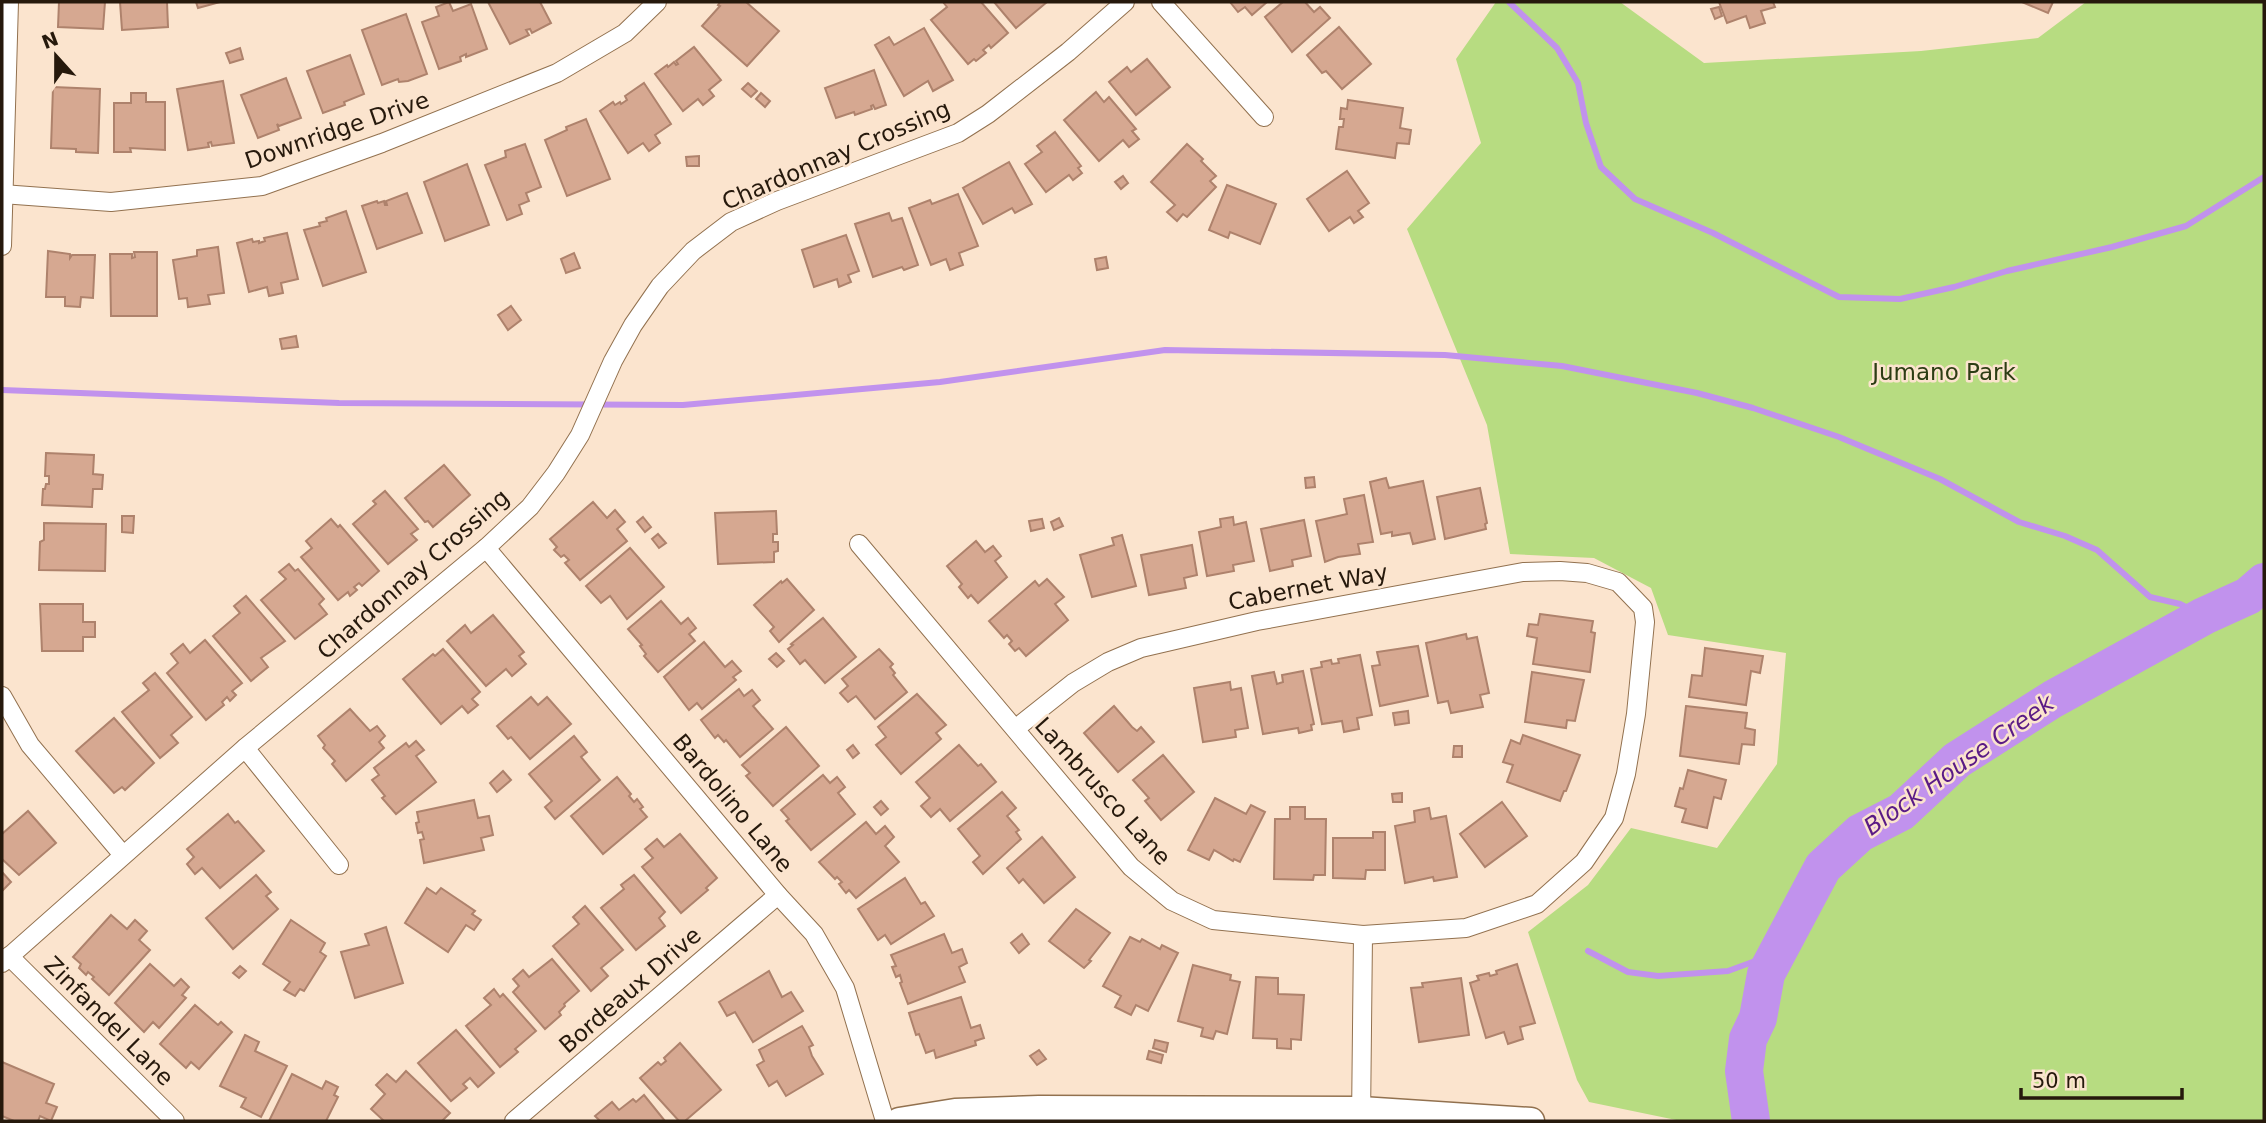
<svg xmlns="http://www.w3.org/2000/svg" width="2266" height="1123" font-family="'DejaVu Sans',sans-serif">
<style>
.green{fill:#b7dc81}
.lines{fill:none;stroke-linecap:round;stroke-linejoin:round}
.stream{stroke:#c192ed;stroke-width:6}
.river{stroke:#c192ed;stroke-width:38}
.building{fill:#d6a891;stroke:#ae826c;stroke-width:2}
.street-casing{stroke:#92714f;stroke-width:20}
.secondary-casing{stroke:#92714f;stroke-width:29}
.street{stroke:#fff;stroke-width:18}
.secondary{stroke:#fff;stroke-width:26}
.labels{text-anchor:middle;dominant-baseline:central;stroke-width:5;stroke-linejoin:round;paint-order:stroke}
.street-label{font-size:23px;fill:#26190c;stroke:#fbe4ce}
.park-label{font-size:23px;fill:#2d3d14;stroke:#fbe4ce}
.water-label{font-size:24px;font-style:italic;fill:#5a1a85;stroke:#fbe4ce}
</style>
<rect width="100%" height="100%" fill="#fbe4ce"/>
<!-- green -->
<path class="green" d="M1496 2H1620L1704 63 1921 51 2038 38 2086 2H2264V1121H1681L1589 1102 1577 1080 1528 932 1588 885 1631 828 1717 848 1777 764 1786 653 1668 635 1651 588 1594 558 1510 554 1487 425 1407 229 1481 143 1456 59Z"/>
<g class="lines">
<!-- stream -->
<g class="stream">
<path d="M1509 2 1557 48 1578 83 1586 123 1601 167 1635 199 1713 233 1839 297 1900 299 1954 287 2007 271 2112 247 2186 226 2264 177"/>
<path d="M2 390 339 403 683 405 940 382 1165 350 1445 355 1562 366 1697 393 1753 408 1839 437 1940 479 2019 522 2065 536 2097 550 2150 597 2180 604 2204 616"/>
<path d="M1588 951 1628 972 1658 976 1728 971 1777 953"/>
</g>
<!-- river -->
<path class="river" d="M1751 1121 1744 1071 1748 1039 1758 1018 1766 974 1823 867 1860 833 1901 812 1957 760 2053 699 2204 616 2248 596 2264 582"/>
</g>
<!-- building -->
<g class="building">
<path d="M59 2H105L103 29 58 27Z"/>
<path d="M120 2H167L168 27 122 30Z"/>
<path d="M196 2H220L198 8Z"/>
<path d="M449 2 453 11 471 4 487 49 466 57V54L460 57 461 61 439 69 422 22 439 16 436 7Z"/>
<path d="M488 2H540L551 23 532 33 530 29 526 30 529 35 510 44Z"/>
<path d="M720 2H746L779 31 747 66 702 26 720 6 718 5Z"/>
<path d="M943 2H981L1008 33 991 48 989 45 983 50 986 53 976 61 974 59 968 64 931 20 947 7Z"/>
<path d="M994 2H1047L1016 28Z"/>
<path d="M1230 2H1267L1252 15 1245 7 1238 12Z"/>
<path d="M1283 2H1305L1314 12 1320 7 1330 18 1292 52 1265 17Z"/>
<path d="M1719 2H1773L1775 7 1761 11 1765 23 1750 28 1746 16 1727 23Z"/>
<path d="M2022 2H2053L2048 13Z"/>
<path d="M1719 7 1722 16 1715 19 1711 9Z"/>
<path d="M406 14 427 74 408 81 399 82 398 79 382 85 362 30Z"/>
<path d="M1339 27 1371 64 1342 89 1326 71 1322 73 1307 55Z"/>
<path d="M924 28 953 80 933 91 928 81 904 96 875 45 889 37 894 45Z"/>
<path d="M694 47 721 80 709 90 714 96 703 105 698 99 683 111 655 74 667 65 668 67 674 62 676 65 678 64 676 61Z"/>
<path d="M240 48 243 59 230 63 226 53Z"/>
<path d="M350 55 364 94 344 102 345 105 323 113 307 71Z"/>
<path d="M1147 59 1170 87 1136 115 1109 82 1127 67 1131 72Z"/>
<path d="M874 70 886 105 875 109 873 105 871 106 872 109 855 115 854 112 836 118 825 88Z"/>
<path d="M286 78 301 118 279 126 277 124 279 130 258 138 241 95Z"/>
<path d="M223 81 234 143 212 146 211 142 208 143 209 147 188 150 177 89Z"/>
<path d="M644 83 671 124 655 135 660 143 649 151 643 143 628 153 600 111 613 102 615 105 620 102 621 104 627 100 625 96Z"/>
<path d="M748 83 757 91 751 97 742 89Z"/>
<path d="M53 87 100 89 98 153 76 152V149L51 148Z"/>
<path d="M1096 92 1104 102 1109 97 1136 129 1132 131 1139 139 1129 147 1123 140 1099 161 1064 120Z"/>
<path d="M131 93H146V102H165V150L130 148 131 152H114V103H131Z"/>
<path d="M761 93 770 101 765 107 756 99Z"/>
<path d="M1348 100 1403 108 1400 128 1411 130 1409 144 1397 143 1395 158 1336 149 1339 127H1343L1344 119H1340L1341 108 1347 109Z"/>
<path d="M586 119 610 179 567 196 545 140 567 130 566 127Z"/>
<path d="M1055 132 1081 166 1078 168 1082 173 1073 180 1069 175 1046 192 1025 164 1042 152 1037 146Z"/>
<path d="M525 144 541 187 526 193 529 201 519 205 522 214 507 220 485 165 506 157 505 151Z"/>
<path d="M1187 144 1203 159 1201 161 1216 176 1210 181 1216 187 1187 217 1183 214 1177 221 1167 212 1175 205 1151 182Z"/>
<path d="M699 156V166H687L686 157Z"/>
<path d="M1009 162 1032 204 1015 213 1012 208 983 224 963 188Z"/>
<path d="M467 164 489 225 445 241 424 182Z"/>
<path d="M1347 171 1369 203 1358 211 1363 217 1354 223 1350 217 1329 231 1307 199Z"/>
<path d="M1123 176 1128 183 1121 189 1115 182Z"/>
<path d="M1227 185 1276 204 1260 244 1230 232 1228 238 1209 230Z"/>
<path d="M407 193 422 233 377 249 362 206 377 201 378 203 384 201 385 205H387L386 201Z"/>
<path d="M958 194 978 246 959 253 963 265 950 270 946 259 931 265 909 208 930 200 932 204Z"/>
<path d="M346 211 366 272 323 286 304 230 320 226 319 223 327 221 326 218Z"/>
<path d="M889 213 892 221 902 218 918 265 904 270 902 267 873 277 855 224Z"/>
<path d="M287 233 298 279 281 283 283 293 269 296 267 287 249 292 237 243 252 239 253 242 259 241V243L265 241 264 238Z"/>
<path d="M846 235 859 271 848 275 851 282 839 287 837 279 814 287 802 250Z"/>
<path d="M218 247 224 293 208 295 210 304 188 307 187 298 179 299 173 260 197 256V250Z"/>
<path d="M48 251 70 254V258L72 255H95L93 298 81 297 80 307 65 306V297H46Z"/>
<path d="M134 252H157V316H111L110 254H132V258L135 257Z"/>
<path d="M574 253 580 268 566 273 561 259Z"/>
<path d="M1106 257 1108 268 1097 270 1095 259Z"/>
<path d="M511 306 521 320 508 330 498 315Z"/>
<path d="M296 336 298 347 282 349 280 339Z"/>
<path d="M46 453 94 455 93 474 103 475 102 489H93L92 507 42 505 43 489H45L46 484H49V476H45Z"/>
<path d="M444 465 470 495 433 527 428 521 425 522 405 498Z"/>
<path d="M1314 477 1315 487 1306 488 1305 478Z"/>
<path d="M1386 478 1389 488 1423 481 1435 539 1413 544 1410 533 1392 536V532L1381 534 1370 482Z"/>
<path d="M1480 488 1487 523 1485 524 1486 529 1445 539 1437 497Z"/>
<path d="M385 491 418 529 411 534 417 540 388 564 353 524 376 504 373 501Z"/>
<path d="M1364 495 1373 542 1358 544 1360 554 1338 557 1325 562 1316 521 1347 514 1344 499Z"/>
<path d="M593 502 607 518 615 510 625 522 617 529 627 541 580 580 565 563 569 560 564 555 561 557 554 550 557 547 550 539Z"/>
<path d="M776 511 777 534H773V542H778V551L774 552V562L718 564 715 513Z"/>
<path d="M122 516H134L133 533 122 532Z"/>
<path d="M643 517 651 527 645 532 637 522Z"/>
<path d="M1233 517 1234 525 1246 522 1254 561 1233 565 1234 571 1207 576 1199 532 1221 527 1220 519Z"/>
<path d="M1059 518 1063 526 1054 530 1051 522Z"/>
<path d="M331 519 338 527 340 525 379 571 362 586 359 583 354 587 357 590 350 596 348 592 338 600 301 557 312 548 306 541Z"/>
<path d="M1042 519 1044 528 1031 531 1029 521Z"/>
<path d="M1304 520 1311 556 1292 560 1293 566 1270 571 1261 529Z"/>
<path d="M44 523 106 524 105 571 39 570 40 542 44 540Z"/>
<path d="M658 534 666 543 659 548 652 539Z"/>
<path d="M1122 535 1136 586 1092 597 1080 555 1114 545 1112 538Z"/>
<path d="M976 541 985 552 993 546 1001 556 995 561 1007 577 978 603 971 595 968 598 959 587 962 584 947 566Z"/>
<path d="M1192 545 1197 575 1184 578 1186 588 1149 595 1141 555Z"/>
<path d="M630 548 664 587 627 619 610 596 601 603 586 586Z"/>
<path d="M289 564 295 571 298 569 324 599 319 604 327 614 295 639 261 600 286 579 279 572Z"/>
<path d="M787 579 814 610 779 642 770 631 774 627 754 605 781 581 782 583Z"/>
<path d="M1047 579 1064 597 1055 604 1068 620 1026 656 1019 648 1015 651 1009 644 1012 641 1007 635 1004 638 989 621 1035 581 1039 586Z"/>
<path d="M246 596 285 641 261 658 268 667 251 681 213 636 240 613 234 606Z"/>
<path d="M661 601 681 624 688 618 696 628 689 634 695 641 658 672 644 656 646 654 640 646 642 645 628 629Z"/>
<path d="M40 604H83V622H95V637H83V651H42Z"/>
<path d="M1540 614 1593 621 1591 632 1595 633 1590 672 1533 664 1537 638 1527 636 1529 624 1538 625Z"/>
<path d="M493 615 524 652 519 656 526 664 512 676 506 669 486 686 447 641 465 625 471 633Z"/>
<path d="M823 618 856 657 825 683 805 660 800 664 788 649 793 645 791 644Z"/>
<path d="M1466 634 1467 639 1477 637 1489 693 1480 695 1483 707 1451 713 1448 701 1438 703 1426 643Z"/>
<path d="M205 640 242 683 232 691 236 695 230 701 227 697 222 702 224 705 206 720 167 673 178 663 171 654 183 644 190 653Z"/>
<path d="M704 642 725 667 732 661 741 671 733 677 736 680 702 709 697 703 689 710 664 677Z"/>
<path d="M1418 646 1428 696 1380 706 1372 666 1380 665 1377 652Z"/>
<path d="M1705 648 1763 656 1760 673 1751 671 1746 705 1689 697 1692 675 1702 676Z"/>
<path d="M443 649 480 692 472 699 478 705 468 713 462 706 441 724 403 679 433 654 435 656Z"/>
<path d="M879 649 893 664 890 667 895 673 893 675 907 692 875 719 856 696 848 702 840 693 848 686 842 679Z"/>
<path d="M776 653 784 661 777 667 769 659Z"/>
<path d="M1360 655 1372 715 1357 718 1359 729 1344 732 1342 721 1322 724 1311 669 1322 667 1321 662 1331 660 1332 664 1339 663 1338 659Z"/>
<path d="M1303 671 1314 724 1311 725 1312 730 1299 733 1298 728 1263 734 1252 676 1274 672 1277 684 1283 682 1282 675Z"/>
<path d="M1532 672 1584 680 1575 721 1567 720 1566 728 1525 722Z"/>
<path d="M155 673 192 717 171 735 178 743 160 758 122 712 149 690 143 683Z"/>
<path d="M1230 682 1231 690 1241 688 1248 728 1235 730 1236 737 1203 742 1194 688Z"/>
<path d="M739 689 744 696 752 690 760 700 753 706 773 729 740 757 726 740 724 742 718 735 715 738 701 720Z"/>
<path d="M917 694 946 725 936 733 941 739 901 774 876 745 886 737 878 727Z"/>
<path d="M531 697 538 705 547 697 571 724 530 759 511 737 508 739 497 726Z"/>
<path d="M1114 706 1132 727 1137 731 1141 727 1154 742 1118 772 1084 733Z"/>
<path d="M1686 706 1747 713 1745 728 1755 730 1754 745 1742 744 1739 764 1680 756Z"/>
<path d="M350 709 370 731 377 726 385 736 379 742 384 748 346 781 332 764 335 761 323 748 325 745 318 736Z"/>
<path d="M1408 711 1409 723 1395 725 1393 713Z"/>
<path d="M114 718 154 763 125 790 122 787 114 793 76 751Z"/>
<path d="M786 727 819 766 773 806 746 776 750 773 742 765Z"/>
<path d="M1523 735 1580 755 1566 791H1564L1560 801 1507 782 1513 765 1503 762 1511 740 1520 744Z"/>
<path d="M574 736 587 752 581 757 600 780 555 819 545 807 552 801 529 774Z"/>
<path d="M416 741 424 750 416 756 436 782 396 814 382 798 385 796 372 780 379 775 374 768 406 743 409 747Z"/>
<path d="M853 745 859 753 853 758 847 750Z"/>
<path d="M959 745 978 766 981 764 996 782 950 821 940 809 931 817 921 806 930 798 916 782Z"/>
<path d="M1454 746H1462V757H1453Z"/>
<path d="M1163 755 1194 792 1161 820 1145 801 1149 798 1133 780Z"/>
<path d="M1688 770 1726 780 1721 799 1714 797 1707 828 1682 822 1686 809 1675 806 1680 788 1683 789Z"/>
<path d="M503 771 511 780 497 792 490 783Z"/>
<path d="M823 775 830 783 837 777 845 787 838 793 855 814 811 850 786 821 789 819 781 810Z"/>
<path d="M617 777 631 794 629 796 634 802 637 799 643 807 640 809 647 817 603 854 571 816Z"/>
<path d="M1002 792 1016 808 1007 816 1019 830 1016 832 1021 839 983 874 973 862 980 856 958 829Z"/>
<path d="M1402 793V802H1393L1392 794Z"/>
<path d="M1215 798 1246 814 1251 805 1265 812 1240 862 1234 859 1233 861 1214 850 1209 860 1188 850Z"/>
<path d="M474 800 478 818 489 816 493 835 481 838 484 850 424 863 420 840 424 839 422 832 418 833 416 823 419 822 417 812Z"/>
<path d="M881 801 888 809 881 815 874 807Z"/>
<path d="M1502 802 1527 836 1485 867 1460 834Z"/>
<path d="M1290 807H1305V819H1326L1325 875H1314L1313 880 1274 879 1275 819H1290Z"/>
<path d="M1429 808 1431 819 1446 816 1457 877 1434 881 1433 877 1405 883 1395 826 1415 822 1414 811Z"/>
<path d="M28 811 56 843 19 875 2 859V834Z"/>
<path d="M228 814 235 823 238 821 264 851 220 888 202 868 195 874 187 864 194 857 187 849Z"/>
<path d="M866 822 876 834 885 826 894 837 885 846 899 862 856 898 849 890 846 893 839 884 842 882 837 877 835 879 819 862Z"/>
<path d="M1373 832H1385V870H1366L1365 879 1333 878V838H1373Z"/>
<path d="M680 834 717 878 706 888 708 890 681 913 642 867 653 858 645 849 657 839 664 847Z"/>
<path d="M1042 837 1075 877 1044 903 1023 879 1019 883 1007 868Z"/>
<path d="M2 872 11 882 2 891Z"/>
<path d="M256 875 271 892 266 896 278 909 233 949 206 918Z"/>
<path d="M634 875 665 912 659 918 665 926 636 950 601 908 624 889 621 885Z"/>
<path d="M905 878 921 904 925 902 934 916 891 944 885 935 878 940 858 909Z"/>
<path d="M427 888 436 894 441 888 475 911 472 914 481 920 474 930 466 925 448 952 405 923Z"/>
<path d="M585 906 623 950 601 968 608 976 591 991 553 946 579 924 573 917Z"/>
<path d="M1076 909 1110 933 1089 960 1091 961 1084 968 1049 941Z"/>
<path d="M111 915 127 929 135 920 147 931 139 940 150 950 109 995 92 979 94 977 88 972 86 975 79 968 81 964 73 957Z"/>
<path d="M291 920 325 943 320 952 326 956 304 991 300 989 295 996 284 990 290 982 263 964Z"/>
<path d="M386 927 403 983 355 998 341 952 369 945 365 934Z"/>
<path d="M944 934 952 953 962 949 967 963 959 967 965 982 908 1004 900 983 902 982 900 975 896 977 892 967 896 966 891 955Z"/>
<path d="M1022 934 1029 944 1019 953 1011 943Z"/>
<path d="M1130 937 1140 942 1142 939 1160 949 1162 945 1178 953 1148 1011 1136 1005 1131 1015 1115 1007 1121 996 1103 986Z"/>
<path d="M552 959 579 991 564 1004 565 1006 559 1012 561 1015 545 1029 513 992 519 986 513 979 523 970 529 977Z"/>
<path d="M150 964 174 986 181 979 189 987 182 995 186 998 159 1028 153 1022 144 1032 115 1003Z"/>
<path d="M1517 964 1535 1023 1520 1027 1523 1039 1508 1044 1504 1032 1486 1038 1470 983 1479 980 1477 976 1489 973 1490 976 1497 974 1496 971Z"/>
<path d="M1193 965 1231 975 1230 980 1240 982 1227 1034 1216 1031 1213 1039 1201 1036 1203 1028 1178 1021Z"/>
<path d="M240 966 246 971 239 978 233 973Z"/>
<path d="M769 971 782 997 791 992 803 1011 753 1042 735 1012 727 1016 719 1002Z"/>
<path d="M1256 977 1278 978V994L1304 995 1301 1040 1291 1039V1049L1277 1048V1039L1253 1038Z"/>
<path d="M1461 978 1469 1035 1419 1042 1411 988 1423 987 1422 983Z"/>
<path d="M494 989 500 997 503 994 536 1031 515 1049 518 1052 500 1067 466 1026 491 1005 484 998Z"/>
<path d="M961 997 971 1028 980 1025 984 1038 975 1041 976 1045 936 1058 934 1050 926 1053 919 1034 916 1035 909 1013Z"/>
<path d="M195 1005 218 1025 221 1022 232 1032 199 1069 191 1062 186 1068 160 1044Z"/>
<path d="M802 1026 813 1045 809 1047 812 1056 823 1074 786 1096 777 1081 769 1086 757 1065 764 1061 759 1050Z"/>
<path d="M456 1030 494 1073 478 1087 470 1078 463 1084 467 1088 451 1101 418 1063Z"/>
<path d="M245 1035 259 1042 255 1051 287 1066 261 1117 241 1107 246 1098 220 1086Z"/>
<path d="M1155 1040 1168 1043 1166 1052 1153 1048Z"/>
<path d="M680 1043 721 1090 685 1121H679L640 1078 658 1062 661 1065 666 1061 664 1058Z"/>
<path d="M1039 1050 1046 1059 1037 1065 1030 1056Z"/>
<path d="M1149 1051 1163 1055 1161 1063 1147 1059Z"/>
<path d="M2 1062 54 1084 46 1103 57 1107 51 1121 40 1116 38 1121H14L2 1116Z"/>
<path d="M406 1071 450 1113 442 1121H384L371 1109 385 1094 376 1085 387 1074 396 1082Z"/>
<path d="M292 1074 322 1089 326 1081 338 1087 334 1095 338 1097 326 1121H269Z"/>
<path d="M644 1095 665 1121H600L595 1116 612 1102 619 1110 633 1099 636 1102Z"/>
</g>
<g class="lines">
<!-- street casing -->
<g class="street-casing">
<g id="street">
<path d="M1161 2 1264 117"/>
<path d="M2 194 111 202 262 186 382 143 557 73 625 33 657 2"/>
<path d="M2 246 9 2"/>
<path d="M859 544 1131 867 1172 901 1213 920 1363 935 1466 928 1537 904 1584 862 1614 818 1626 774 1636 714 1645 622 1643 608 1618 582 1587 573 1560 571 1523 572 1257 621 1141 648 1108 662 1073 683 1015 729"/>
<path d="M486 548 778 895 814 934 845 988 885 1121"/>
<path d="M2 696 30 745 123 855"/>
<path d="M245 748 339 865"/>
<path d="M9 956 175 1121"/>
<path d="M2 963 245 748 486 548 530 507 556 473 580 435 613 361 633 325 660 286 693 251 731 222 777 201 958 133 988 114 1068 52 1125 2"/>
<path d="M514 1121 778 895"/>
<path d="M1361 1121 1363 935"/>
</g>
</g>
<!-- secondary casing -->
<g class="secondary-casing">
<path id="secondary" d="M899 1121 955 1112 1039 1109 1361 1110 1531 1121"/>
</g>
<!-- street -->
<use href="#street" class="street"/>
<!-- secondary -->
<use href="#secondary" class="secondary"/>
</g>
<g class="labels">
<!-- street labels -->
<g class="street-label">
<text transform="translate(337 130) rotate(-19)">Downridge Drive</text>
<text transform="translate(836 155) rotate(-23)">Chardonnay Crossing</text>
<text transform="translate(413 574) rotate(-41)">Chardonnay Crossing</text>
<text transform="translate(1308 587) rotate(-11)">Cabernet Way</text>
<text transform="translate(1103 791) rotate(48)">Lambrusco Lane</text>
<text transform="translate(733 803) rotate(50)">Bardolino Lane</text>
<text transform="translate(630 990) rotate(-41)">Bordeaux Drive</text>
<text transform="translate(109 1021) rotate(45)">Zinfandel Lane</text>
</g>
<!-- park labels -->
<g class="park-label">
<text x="1944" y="372">Jumano Park</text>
</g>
<!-- water labels -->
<g class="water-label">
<text transform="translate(1959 765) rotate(-35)">Block House Creek</text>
</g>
</g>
<!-- border -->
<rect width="2266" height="1123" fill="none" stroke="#26190c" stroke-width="7"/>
<!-- north arrow -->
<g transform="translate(56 56) rotate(339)" stroke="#fbe4ce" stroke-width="5" paint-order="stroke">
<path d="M0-5L12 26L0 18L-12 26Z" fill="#26190c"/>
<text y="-10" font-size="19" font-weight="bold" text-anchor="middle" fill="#26190c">N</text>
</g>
<!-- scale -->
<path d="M2021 1088v10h161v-10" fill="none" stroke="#26190c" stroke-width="3.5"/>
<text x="2032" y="1088" font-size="21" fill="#26190c" stroke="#fbe4ce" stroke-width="5" paint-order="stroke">50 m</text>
</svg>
